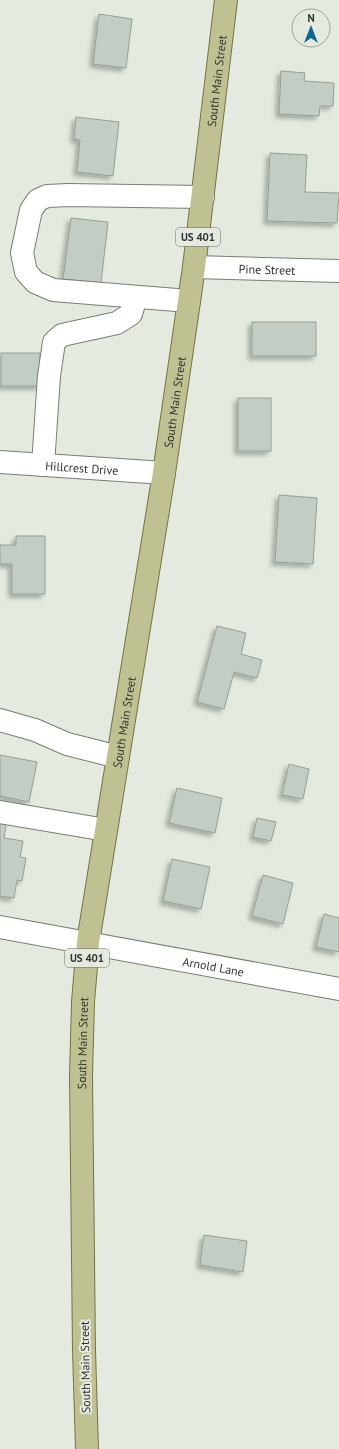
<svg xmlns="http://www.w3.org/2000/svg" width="339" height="1449" font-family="'PT Sans',sans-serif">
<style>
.building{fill:#c2cdc5;stroke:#959f97;filter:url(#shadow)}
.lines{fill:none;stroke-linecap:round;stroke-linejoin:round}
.minor-casing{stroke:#787e74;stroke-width:24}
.major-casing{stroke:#737542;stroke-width:24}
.minor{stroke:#fff;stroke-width:22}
.major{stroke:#c0c193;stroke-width:22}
.labels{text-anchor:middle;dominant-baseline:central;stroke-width:4;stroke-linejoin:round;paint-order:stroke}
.shield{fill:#e4eadf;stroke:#686b65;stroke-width:1}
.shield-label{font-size:11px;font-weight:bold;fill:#333531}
.street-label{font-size:12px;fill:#333531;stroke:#e4eadf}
</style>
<defs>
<filter id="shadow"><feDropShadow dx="-3.5" dy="3.5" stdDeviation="2" flood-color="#0004"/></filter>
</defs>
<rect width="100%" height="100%" fill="#e4eadf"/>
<!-- building -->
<g class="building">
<path d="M99 14 132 19 126 68 93 64Z"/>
<path d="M281 71 305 73 304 81 334 83 333 106H320L319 116 279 114Z"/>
<path d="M76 117 119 122 113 176 77 172 80 140 74 139Z"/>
<path d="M270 153 307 155 305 192 339 193 337 223 267 221Z"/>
<path d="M71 218 108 222 101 283 63 279Z"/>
<rect x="252" y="322" width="64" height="34"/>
<rect x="1" y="353" width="39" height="33"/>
<rect x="238" y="398" width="33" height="53"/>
<path d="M279 495 317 498 313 564 275 562Z"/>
<path d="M16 536H45V594H12V564H0V545H16Z"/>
<path d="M217 626 246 633 241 654 262 660 257 678 234 672 224 709 197 702Z"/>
<path d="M0 755 37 762 29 802 0 796Z"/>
<path d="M289 764 309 769 303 799 282 795Z"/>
<path d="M177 788 222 798 215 833 169 823Z"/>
<path d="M0 818 7 820 4 838 23 841 20 857 26 858 22 881 17 880 14 898 0 896Z"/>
<path d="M257 818 276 822 271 841 253 837Z"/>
<path d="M172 859 210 867 201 909 163 901Z"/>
<path d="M263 875 293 883 283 924 252 916Z"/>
<path d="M324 914 339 918V952L316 947Z"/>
<path d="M204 1235 247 1241 243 1272 200 1265Z"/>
</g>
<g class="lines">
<!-- minor casing -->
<g class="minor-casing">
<g id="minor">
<path id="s1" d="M194 267 339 271"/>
<path d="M189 301 53 290 35 282 26 272 22 253 31 210 38 200 47 196 68 195 203 197"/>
<path id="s2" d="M0 462 164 473"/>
<path d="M43 465 49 376 54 342 62 335 117 323 131 314 136 297"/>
<path d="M0 720 35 730 67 744 118 757"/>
<path d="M0 812 106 830"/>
<path id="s3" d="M0 927 339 989"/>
</g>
</g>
<!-- major casing -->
<g class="major-casing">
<g id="major">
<path id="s4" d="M87 1449 84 1350 81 1075 83 1002 88 942 164 473 194 267 226 0"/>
</g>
</g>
<!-- minor -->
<use href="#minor" class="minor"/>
<!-- major -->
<use href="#major" class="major"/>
</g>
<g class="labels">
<!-- shield labels -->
<g class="shield">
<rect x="176" y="228" width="44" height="18" rx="3"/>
<rect x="65" y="949" width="44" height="18" rx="3"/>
</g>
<g class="shield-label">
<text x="198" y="237">US 401</text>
<text x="87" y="958">US 401</text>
</g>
<!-- street labels -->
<g class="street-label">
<text stroke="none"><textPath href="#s4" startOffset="1378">South Main Street</textPath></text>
<text stroke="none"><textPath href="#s1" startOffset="73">Pine Street</textPath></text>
<text stroke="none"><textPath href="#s4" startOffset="1054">South Main Street</textPath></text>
<text stroke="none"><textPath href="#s2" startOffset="82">Hillcrest Drive</textPath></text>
<text stroke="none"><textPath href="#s4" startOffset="730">South Main Street</textPath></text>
<text stroke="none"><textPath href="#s3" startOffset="217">Arnold Lane</textPath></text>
<text stroke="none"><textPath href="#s4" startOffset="406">South Main Street</textPath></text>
<text transform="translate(85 1367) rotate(-91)">South Main Street</text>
</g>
</g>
<!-- north arrow -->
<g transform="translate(311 28)"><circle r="19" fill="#e4eadf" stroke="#9da299"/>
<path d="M0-3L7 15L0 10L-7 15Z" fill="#0b6696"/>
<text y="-6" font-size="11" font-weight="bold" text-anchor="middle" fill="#333531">N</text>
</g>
</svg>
